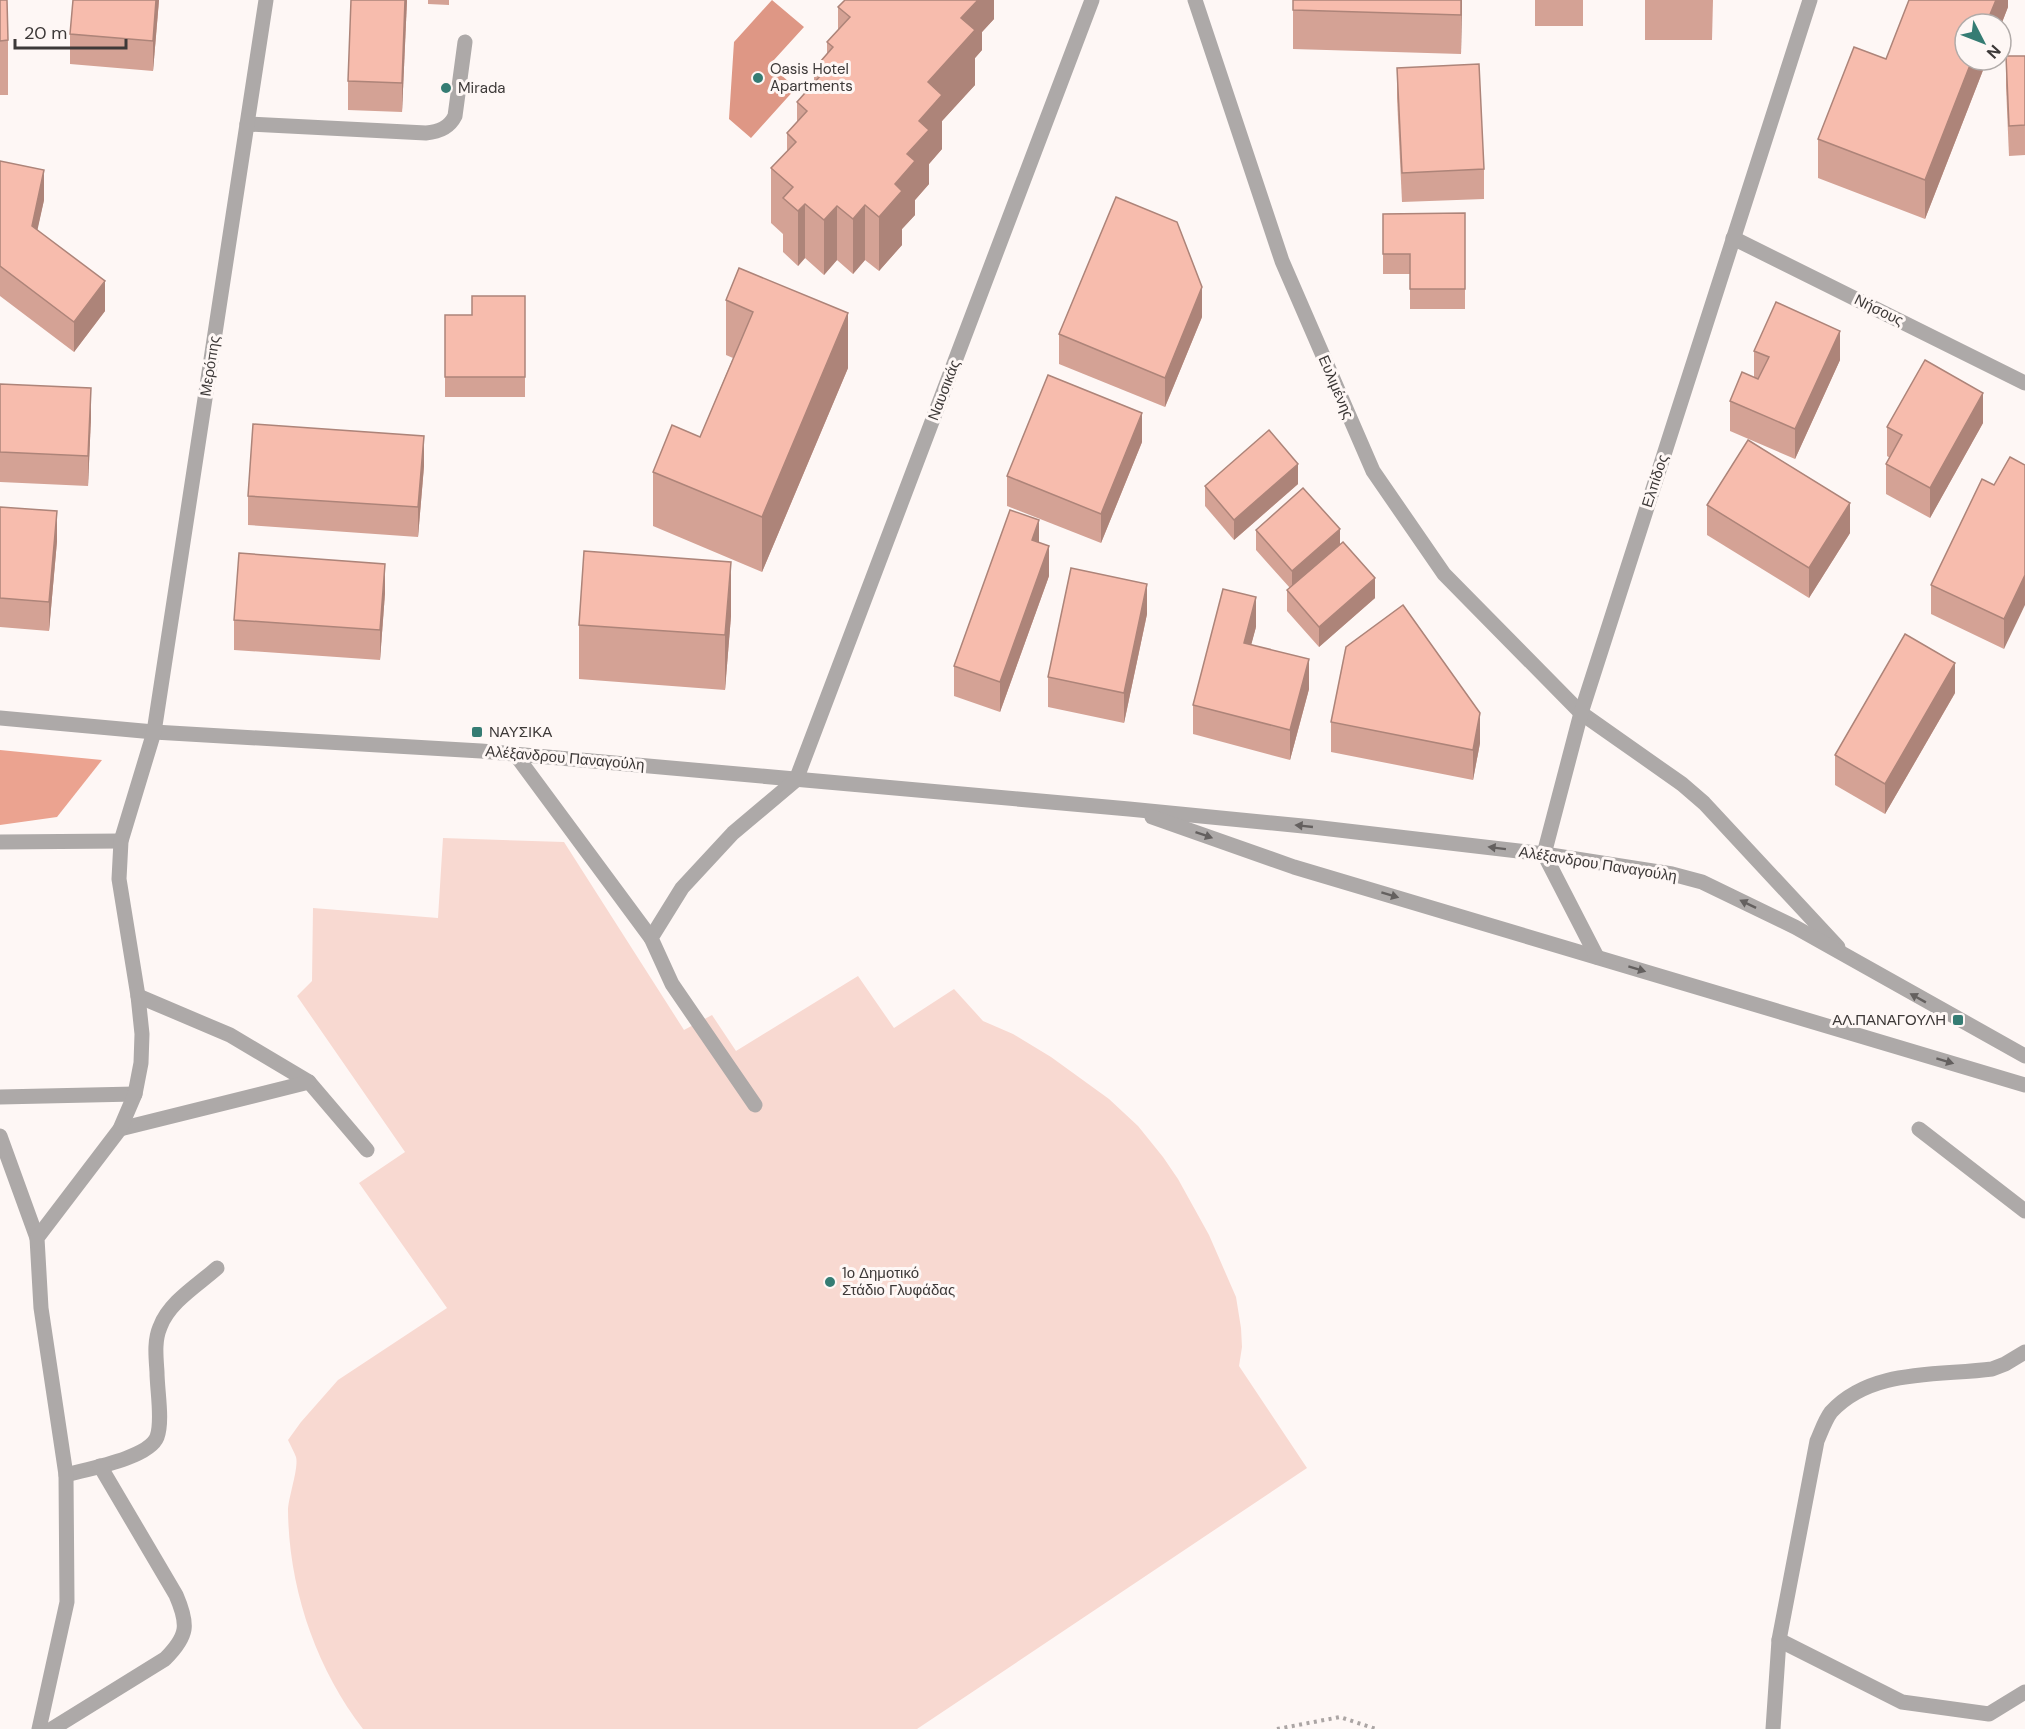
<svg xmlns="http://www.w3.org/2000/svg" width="2025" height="1729" font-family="'DM Sans',sans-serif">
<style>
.green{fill:#f8d9d1}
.forest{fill:#eba390}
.water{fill:#de9785}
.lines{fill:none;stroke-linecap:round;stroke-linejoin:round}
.path{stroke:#aba5a4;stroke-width:4;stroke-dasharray:3 4.5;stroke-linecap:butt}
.minor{stroke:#ada9a8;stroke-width:15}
.wall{fill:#d4a295}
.shaded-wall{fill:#ad8479}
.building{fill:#f7bcad;stroke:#ad8479;stroke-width:1.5}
.oneway{fill:#64605f}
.poi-dot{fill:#357c73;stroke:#fef7f5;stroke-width:2}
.labels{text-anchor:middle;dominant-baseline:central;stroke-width:6;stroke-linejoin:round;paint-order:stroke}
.poi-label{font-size:15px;fill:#3d3938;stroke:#fef7f5;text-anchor:start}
.street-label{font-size:15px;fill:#3d3938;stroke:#fef7f5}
</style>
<rect width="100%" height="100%" fill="#fef7f5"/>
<!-- green -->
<path class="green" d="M443 838 564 842 684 1030 712 1015 736 1051 858 976 894 1028 954 989 983 1021 1013 1034 1051 1057 1109 1099 1138 1126 1163 1157 1178 1179 1209 1235 1236 1297 1241 1328 1242 1347 1239 1366 1307 1468 917 1729H363C316 1668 289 1589 288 1511 288 1498 299 1468 296 1457 294 1452 291 1446 288 1440L301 1422 338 1380 447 1308 359 1183 405 1152 297 996 312 981 313 908 438 918Z"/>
<!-- forest -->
<path class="forest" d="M0 750 102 760 57 817 0 825Z"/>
<!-- water -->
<path class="water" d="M772 0 804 27 773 61V68L796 88 751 138 729 119 734 42Z"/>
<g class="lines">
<!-- path -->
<path class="path" d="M1277 1729 1340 1717 1376 1729"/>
<!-- minor -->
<g class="minor">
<path d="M1195 0 1282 261 1373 471 1444 574 1581 713 1682 784 1704 803 1838 947"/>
<path d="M247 124 426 133C439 132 449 128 455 116L465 42"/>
<path d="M1733 238 2025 383"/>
<path d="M0 718 154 732 481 751 1129 809 1313 827 1544 854 1672 874 1702 882 1795 927 2025 1056"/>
<path d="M515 754 651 938"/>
<path d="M1152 817 1294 867 2025 1085"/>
<path d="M0 842 121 841"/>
<path d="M1597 957 1544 854 1581 713 1810 0"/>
<path d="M138 996 230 1035 309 1082 367 1150"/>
<path d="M0 1097 135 1094"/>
<path d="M755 1105 672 984 651 938 682 888 733 833 796 780 1092 0"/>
<path d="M120 1129 309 1082"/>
<path d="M1919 1129 2025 1211"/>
<path d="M0 1136 37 1238"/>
<path d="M66 1475C87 1469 149 1458 157 1437 163 1421 157 1390 157 1372 156 1357 154 1341 160 1327 169 1302 198 1285 217 1268"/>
<path d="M1779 1640 1902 1702 1989 1714 2025 1692"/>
<path d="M39 1729 67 1602 66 1475 41 1308 37 1238 120 1129 135 1094 141 1063 142 1034 138 996 119 879 121 841 154 732 266 0"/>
<path d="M52 1729 165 1659C188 1636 189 1625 176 1595L100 1466"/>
<path d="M1773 1729 1779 1640 1817 1441C1821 1432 1825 1420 1831 1412 1871 1368 1938 1376 1992 1369L2005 1364 2025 1352"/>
</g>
</g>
<!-- wall -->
<g class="wall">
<path d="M0 0 8 40V95H0Z"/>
<path d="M159 0 153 71 70 64V34Z"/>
<path d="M407 0 402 112 348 110V81Z"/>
<path d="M428 0H449V5L428 4Z"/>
<path d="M994 0V19L982 32V50L975 58V85L942 121V149L929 164V184L915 200V215L902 229V245L879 271 865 260 853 274 837 260 824 275 805 258 798 266 783 252V234L771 223V168L787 152V133L797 122V102L814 83V69L827 54V42L838 30V7Z"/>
<path d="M1293 0H1462L1461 54 1293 49Z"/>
<rect x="1535" y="0" width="48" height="26"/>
<path d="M1645 0H1713L1712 40H1645Z"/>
<path d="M2008 0V7L2001 25V24L1965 60H1987L1925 219 1818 178V139L1886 59Z"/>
<path d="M2006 56H2025V155L2009 156 2006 86Z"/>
<path d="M1397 68 1484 169V199L1402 202 1397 98Z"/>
<path d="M0 161 44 200 37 230 105 311 74 352 0 296Z"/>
<path d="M1465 213V309H1410V274H1383V214Z"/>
<path d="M739 268 848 368 762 572 653 526V472L700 437 733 358 726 355V300Z"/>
<path d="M525 296V397H445V315H472Z"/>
<path d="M1202 317 1165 407 1059 364V334Z"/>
<path d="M1754 351 1840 360 1795 459 1730 431V401L1754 377Z"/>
<path d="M0 384 91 417 88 486 0 482Z"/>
<path d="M1983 423 1930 518 1886 494V464L1890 458 1887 456V427Z"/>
<path d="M1142 442 1101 543 1007 506V476Z"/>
<path d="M2010 457 2004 649 1931 614V585L1994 485Z"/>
<path d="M424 466 418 537 248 525V496Z"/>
<path d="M1298 484 1234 540 1205 506V486Z"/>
<path d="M1707 505 1850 533 1809 598 1707 535Z"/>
<path d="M0 507 57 541 49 631 0 627Z"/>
<path d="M1256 530 1340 544 1375 598 1319 647 1287 611V590L1290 588 1256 550Z"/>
<path d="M1039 543 1049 576 1000 712 954 696V666Z"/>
<path d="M385 593 380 660 234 650V620Z"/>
<path d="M1147 614 1124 723 1048 707V677Z"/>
<path d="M731 616 725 690 579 679V625Z"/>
<path d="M1256 627 1251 644 1309 689 1290 760 1193 734V705Z"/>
<path d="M1955 693 1885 814 1835 785V755Z"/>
<path d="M1331 722 1480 743 1473 780 1331 752Z"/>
</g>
<!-- shaded-wall -->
<g class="shaded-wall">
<path d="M156 0H159L153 71V41Z"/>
<path d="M405 0H407L402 112V83Z"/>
<path d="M972 0H994V19L982 32V50L975 58V85L942 121V149L929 164V184L915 200V215L902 229V245L879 271V217L907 154 919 121 928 82 961 18Z"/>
<path d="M1461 0H1462L1461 54Z"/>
<path d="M1996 0H2008V7L2001 25V24H1986Z"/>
<path d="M1972 60H1987L1925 219V180Z"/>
<path d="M44 170V200L32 255V226Z"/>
<path d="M805 204V258L798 266V211Z"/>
<path d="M865 205V260L853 274V219Z"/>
<path d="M837 206V260L824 275V220Z"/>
<path d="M105 281V311L74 352V322Z"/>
<path d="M1202 287V317L1165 407V378Z"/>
<path d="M848 313V368L762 572V517Z"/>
<path d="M1840 331V360L1795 459V429Z"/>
<path d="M91 388V417L88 486V456Z"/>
<path d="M1983 393V423L1930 518V488Z"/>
<path d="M1142 413V442L1101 543V514Z"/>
<path d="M424 436V466L418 537V507Z"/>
<path d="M1298 464V484L1234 540V520Z"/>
<path d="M1850 503V533L1809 598V568Z"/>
<path d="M57 511V541L49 631V602Z"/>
<path d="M1039 520V550L1032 540Z"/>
<path d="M1340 529V549L1292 591V571Z"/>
<path d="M1049 546V576L1000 712V682Z"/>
<path d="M731 562V616L725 690V635Z"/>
<path d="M385 564V593L380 660V630Z"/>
<path d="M2025 575V605L2004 649V619Z"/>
<path d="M1375 578V598L1319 647V627Z"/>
<path d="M1147 584V614L1124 723V693Z"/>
<path d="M1256 597V627L1244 672V643Z"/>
<path d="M1309 659V689L1290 760V730Z"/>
<path d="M1955 663V693L1885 814V784Z"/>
<path d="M1480 713V743L1473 780V750Z"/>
</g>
<!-- building -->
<g class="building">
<path d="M0 0H7L8 40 0 41Z"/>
<path d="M73 0H156L153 41 70 34Z"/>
<path d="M351 0H405L402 83 348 81Z"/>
<path d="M845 0H978L961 18 975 30 928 82 942 95 919 121 929 130 907 154 915 161 895 184 902 191 879 217 865 205 853 219 837 206 824 220 805 204 798 211 783 198 793 187 771 168 796 142 787 133 807 111 797 102 821 75 814 69 833 47 827 42 850 17 838 7Z"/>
<path d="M1293 0H1461V15L1293 10Z"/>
<path d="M1909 0H1996L1986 24H1965V60H1972L1925 180 1818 139 1854 47 1886 59Z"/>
<path d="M2006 56H2025V125L2009 126Z"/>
<path d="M1479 64 1484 169 1402 173 1397 68Z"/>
<path d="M0 161 44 170 32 226 105 281 74 322 0 266Z"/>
<path d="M1116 197 1177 222 1202 287 1165 378 1059 334Z"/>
<path d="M1465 213V289H1410V254H1383V214Z"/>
<path d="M739 268 848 313 762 517 653 472 672 425 700 437 753 312 726 300Z"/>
<path d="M472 296H525V377H445V315H472Z"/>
<path d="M1776 302 1840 331 1795 429 1730 401 1742 372 1758 379 1769 357 1754 351Z"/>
<path d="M1925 360 1983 393 1930 488 1886 464 1902 435 1887 427Z"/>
<path d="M1048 375 1142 413 1101 514 1007 476Z"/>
<path d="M0 384 91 388 88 456 0 452Z"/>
<path d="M253 424 424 436 418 507 248 496Z"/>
<path d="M1269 430 1298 464 1234 520 1205 486Z"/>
<path d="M1748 440 1850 503 1809 568 1707 505Z"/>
<path d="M2010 457 2025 465V575L2004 619 1931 585 1982 479 1994 485Z"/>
<path d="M1303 488 1340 529 1292 571 1256 530Z"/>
<path d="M0 507 57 511 49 602 0 598Z"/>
<path d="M1010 510 1039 520 1032 540 1049 546 1000 682 954 666Z"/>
<path d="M1343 542 1375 578 1319 627 1287 590Z"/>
<path d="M584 551 731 562 725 635 579 625Z"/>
<path d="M239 553 385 564 380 630 234 620Z"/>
<path d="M1071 568 1147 584 1124 693 1048 677Z"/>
<path d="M1223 589 1256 597 1244 643 1309 659 1290 730 1193 705Z"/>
<path d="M1403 605 1480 713 1473 750 1331 722 1346 647Z"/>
<path d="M1905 634 1955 663 1885 784 1835 755Z"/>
</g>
<!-- one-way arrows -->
<defs><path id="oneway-solid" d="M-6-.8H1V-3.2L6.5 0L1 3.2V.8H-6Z" transform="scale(1.5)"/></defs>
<g class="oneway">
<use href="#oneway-solid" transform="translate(1304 826) rotate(-174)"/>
<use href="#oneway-solid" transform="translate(1204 835) rotate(19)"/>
<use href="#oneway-solid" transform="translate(1497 848) rotate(-173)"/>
<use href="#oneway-solid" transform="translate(1390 895) rotate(17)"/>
<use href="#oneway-solid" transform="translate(1748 904) rotate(-154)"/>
<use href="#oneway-solid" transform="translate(1637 969) rotate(17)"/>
<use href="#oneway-solid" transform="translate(1918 998) rotate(-151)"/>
<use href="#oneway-solid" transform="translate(1945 1061) rotate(17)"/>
</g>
<!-- markers -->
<g class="poi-dot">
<circle cx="758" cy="78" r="6"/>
<circle cx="446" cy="88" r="6"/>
<rect x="471" y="726" width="12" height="12" rx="3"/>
<rect x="1952" y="1014" width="12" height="12" rx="3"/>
<circle cx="830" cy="1282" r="6"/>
</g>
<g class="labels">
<!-- poi labels -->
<g class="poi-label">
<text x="770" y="69">Oasis Hotel<tspan x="770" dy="17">Apartments</tspan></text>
<text x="458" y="88">Mirada</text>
<text x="489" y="732">ΝΑΥΣΙΚΑ</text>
<text x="1946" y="1020" text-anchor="end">ΑΛ.ΠΑΝΑΓΟΥΛΗ</text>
<text x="842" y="1273">1ο Δημοτικό<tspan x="842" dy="17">Στάδιο Γλυφάδας</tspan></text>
</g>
<!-- street labels -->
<g class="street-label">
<text transform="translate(1879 310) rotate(26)">Νήσους</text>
<text transform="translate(210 366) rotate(-81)">Μερόπης</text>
<text transform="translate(1336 387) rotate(67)">Ευλιμένης</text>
<text transform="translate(944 390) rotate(-69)">Ναυσικάς</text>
<text transform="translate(1655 481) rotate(-72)">Ελπίδος</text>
<text transform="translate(565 758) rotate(5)">Αλέξανδρου Παναγούλη</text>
<text transform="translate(1598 864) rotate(9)">Αλέξανδρου Παναγούλη</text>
</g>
</g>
<!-- north arrow -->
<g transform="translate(1983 42) rotate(132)"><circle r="28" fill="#fef7f5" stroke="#b1aba9" stroke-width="1.5"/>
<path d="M0-4.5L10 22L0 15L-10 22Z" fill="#357c73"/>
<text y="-9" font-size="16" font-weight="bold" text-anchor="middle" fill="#3d3938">N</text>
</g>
<!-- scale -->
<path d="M15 39v9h111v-9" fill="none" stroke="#3d3938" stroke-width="3"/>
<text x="24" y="39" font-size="18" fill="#3d3938" stroke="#fef7f5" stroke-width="4.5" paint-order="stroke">20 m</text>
</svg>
